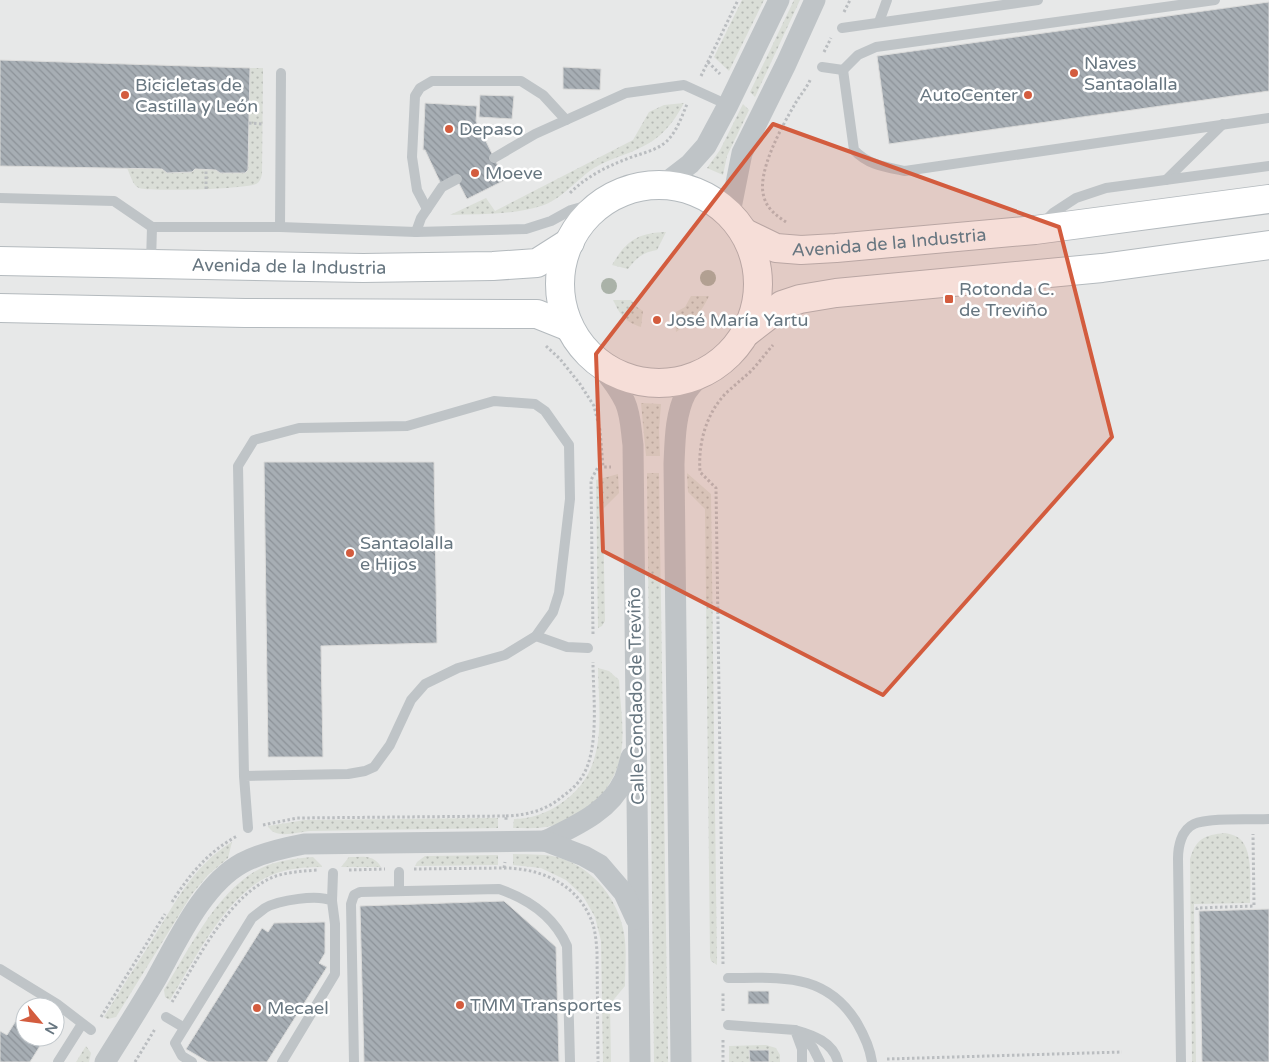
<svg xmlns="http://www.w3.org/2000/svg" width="1269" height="1062" font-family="'Varela Round',sans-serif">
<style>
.built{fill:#e7e8e8;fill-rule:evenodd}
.grass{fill:url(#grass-dots)}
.building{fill:url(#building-back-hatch);stroke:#dbdbda}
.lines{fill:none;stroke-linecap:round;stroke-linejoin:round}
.secondary-casing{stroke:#b4babe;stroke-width:30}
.path{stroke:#babdc0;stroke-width:3;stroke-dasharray:2.5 2.5;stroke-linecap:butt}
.lane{stroke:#bfc4c7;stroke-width:10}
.street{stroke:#bfc4c7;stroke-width:21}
.secondary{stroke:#fff;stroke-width:28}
.tree{fill:#aab2a8}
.marked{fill:#d35c3e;fill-opacity:0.2;stroke:#d35c3e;stroke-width:4;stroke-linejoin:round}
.poi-dot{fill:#d35c3e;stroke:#fff;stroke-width:2}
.labels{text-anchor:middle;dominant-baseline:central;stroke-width:5;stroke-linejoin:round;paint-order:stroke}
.poi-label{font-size:18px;fill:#677680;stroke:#fff;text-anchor:start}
.street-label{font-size:18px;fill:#677680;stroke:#fff}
</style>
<defs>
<pattern id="grass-dots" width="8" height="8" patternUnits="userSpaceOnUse" patternTransform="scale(1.25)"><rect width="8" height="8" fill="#daded7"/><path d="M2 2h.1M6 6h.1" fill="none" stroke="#b5b9b4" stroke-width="1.8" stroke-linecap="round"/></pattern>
<pattern id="building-back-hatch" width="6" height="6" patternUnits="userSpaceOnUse" patternTransform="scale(1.25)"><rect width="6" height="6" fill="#a7aeb4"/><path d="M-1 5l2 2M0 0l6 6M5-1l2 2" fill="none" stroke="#8c9298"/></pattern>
</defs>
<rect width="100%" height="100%" fill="#f9f9f8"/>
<!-- built -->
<path class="built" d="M0 0H1269V1062H0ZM25 1007H55V1037H25Z"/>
<!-- grass -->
<g class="grass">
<path d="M742 0H764L729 71 714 57Z"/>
<path d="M794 0H800L755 97 750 92Z"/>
<path d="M250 68H263L262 174C261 178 260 182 256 184 247 189 150 192 139 188 133 186 130 174 127 168L162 169 167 173 192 172 195 169 216 170 220 173H245L248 170Z"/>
<path d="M684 103C669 131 655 143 626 154 615 158 604 162 594 168 576 180 561 200 541 206 512 215 480 214 450 215L486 198 495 211 633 140 649 112 664 105Z"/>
<path d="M743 104 749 110 727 156 723 175 707 168 720 150Z"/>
<path d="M666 232 657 250C643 252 636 258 628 269L612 265C626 241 637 233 666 232Z"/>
<path d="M691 296H709C700 315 693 321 676 332L674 313 685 307Z"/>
<path d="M613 300H631L637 307 643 311 641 327C624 321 621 316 613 300Z"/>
<path d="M641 403 661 404 659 430 660 456H646Z"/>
<path d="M647 473H659L668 1062H654Z"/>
<path d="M687 473 711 494 717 965 711 961 710 957 705 509 688 492Z"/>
<path d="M618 474 619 493 603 509 605 621 602 626 598 628 596 480Z"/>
<path d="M598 668 609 671 619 680C620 704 625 730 621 753 616 787 586 818 551 826 539 829 526 828 513 828L514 819C530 819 547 813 560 804 609 772 599 718 598 668Z"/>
<path d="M498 818V828L310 831C297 832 275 840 268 826L305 820Z"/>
<path d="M1225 833C1231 834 1238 836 1242 841 1253 854 1250 886 1250 903L1194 904 1196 1062H1192L1190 859C1196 839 1204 835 1225 833Z"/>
<path d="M232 842 228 858 208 875 192 894 116 1017 108 1019 104 1017C119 992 135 967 151 942 174 905 193 865 232 842Z"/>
<path d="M513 854C530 855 547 853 563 859 595 870 618 900 624 933 627 950 625 969 625 986L610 1004 611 1062H603L601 941 595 917 583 896 566 880 541 868 513 865Z"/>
<path d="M498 855V865L415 866 417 862 425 856Z"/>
<path d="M313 857 322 866V867C307 867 291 868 277 873 228 889 196 958 170 1000L165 997 164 990C190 948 220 884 268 865 283 860 298 858 313 857Z"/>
<path d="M349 857C362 857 374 854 381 867H341Z"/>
<path d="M766 1045 776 1048 780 1055V1062H729V1046Z"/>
<path d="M86 1046 91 1053 89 1062H76Z"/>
</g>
<!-- building -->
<g class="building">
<path d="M1269 2V91L889 144 877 56Z"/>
<path d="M0 60 250 68 248 170 245 173H220L216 170 195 169 192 172 167 173 162 169 0 166Z"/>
<path d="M563 67 601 69 600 90 563 89Z"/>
<path d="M480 95 514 96 512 119 479 117Z"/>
<path d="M425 103 477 106 476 121 505 180 467 199 455 176 441 184 425 150H423Z"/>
<path d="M264 462H434L437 643 321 646 323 757H268Z"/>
<path d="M504 901 556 947 559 1062H364L360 906Z"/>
<path d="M1269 909V1062H1202L1199 911Z"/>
<path d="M325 922V953L319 963 327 967 267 1062H208L186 1049 262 928 268 932 274 923Z"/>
<rect x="748" y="991" width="21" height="13"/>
<path d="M27 1003 35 1007H25V1037H41L37 1044 40 1046 30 1062H0V1031L7 1035Z"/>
<path d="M749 1050H769V1062H750Z"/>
</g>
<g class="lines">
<!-- secondary casing -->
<g class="secondary-casing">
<g id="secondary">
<circle cx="659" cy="284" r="99"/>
<path id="s1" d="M745 233 776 248 801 250 836 248 1035 230 1269 199"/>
<path id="s2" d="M0 261 363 268 493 266 537 263 570 242"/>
<path d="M0 308 245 313 537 314 567 326"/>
<path d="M747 332 782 305 800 299 836 293 1102 268 1269 245"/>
</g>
</g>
<!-- path -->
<g class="path">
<path d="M844 12 850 0"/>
<path d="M824 52 831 38"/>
<path d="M708 62 720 74"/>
<path d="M701 76 738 0"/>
<path d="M249 123 263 124"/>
<path d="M206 189V169"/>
<path d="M570 193C587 176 606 167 629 158 642 153 656 151 667 141 677 131 682 116 687 104"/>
<path d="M786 222C777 216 767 209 764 197 756 173 782 126 795 104 800 95 807 88 811 78"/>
<path d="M546 346 560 359 580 384 594 406 600 430 603 467"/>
<path d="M593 634 591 480 598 467H611"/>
<path d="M506 816C528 815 547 810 563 796 570 791 577 785 582 777 600 749 593 695 593 662"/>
<path d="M263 825 297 818 506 816V821"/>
<path d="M504 868C539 868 575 883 590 917 595 927 596 939 597 951L598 1062"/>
<path d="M414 869 504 868 505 862"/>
<path d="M349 870 385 869"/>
<path d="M172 902C189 875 208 852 237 836"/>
<path d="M1197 910V908L1254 906 1253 834"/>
<path d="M723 964 716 488 700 472C698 443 706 414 726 393 734 386 742 379 750 372 758 364 765 354 773 345"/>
<path d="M172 1002C197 961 229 893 276 876 289 872 303 871 318 870"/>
<path d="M723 1011V992"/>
<path d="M101 1017 165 914"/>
<path d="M723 1040V1062"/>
<path d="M887 1059 1122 1052"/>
<path d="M135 1062 155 1029"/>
</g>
<!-- lane -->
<g class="lane">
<path d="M879 22 887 0"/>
<path d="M842 28 1038 0"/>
<path d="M822 67 843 70 854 150C868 165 885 167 905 171L1269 118"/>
<path d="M843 70 858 55 876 47 1215 0"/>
<path d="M494 158 535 134 626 93 684 85 728 105"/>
<path d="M1166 180 1223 124"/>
<path d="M0 198 114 201 152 227H280L416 232 526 229 551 221 571 210 606 200"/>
<path d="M427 209 417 190 412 157 415 96 420 88 432 81H521L543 95 566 120"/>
<path d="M1044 222 1053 213 1076 198 1106 188 1269 166"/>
<path d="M280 227 281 73"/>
<path d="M416 232 421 218 442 187 457 179"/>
<path d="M151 263 152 227"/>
<path d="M536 636 567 647 588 648"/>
<path d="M244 776 348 774 365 771 374 767 390 745 411 700 425 684 458 668 505 655 536 636 553 612 559 593 570 499 569 445 545 411 535 404 494 401 407 426 299 428 254 440 238 466 244 776 248 828"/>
<path d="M399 872V890"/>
<path d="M332 901 333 873"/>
<path d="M0 969 57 1004 91 1030"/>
<path d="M728 978C781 978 826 972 857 1023 864 1035 870 1048 872 1062"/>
<path d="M166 1017 183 1027"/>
<path d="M728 1025 795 1030 802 1049V1062"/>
<path d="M795 1030C813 1035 833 1042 838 1062"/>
<path d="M800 1032 813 1048 820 1062"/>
<path d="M58 1062 82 1024"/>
<path d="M192 1062 182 1056 175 1043 252 918C256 915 261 911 265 908 279 900 318 894 332 901L335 924V974L282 1062"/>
<path d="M354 1062 351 904 354 895 360 892 499 889C528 899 554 916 567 946L570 1062"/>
<path d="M1181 1062 1178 859C1178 847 1181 830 1194 824 1209 817 1251 820 1269 819"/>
</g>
<!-- street -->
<g class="street">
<path d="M664 184 690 164 706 146 728 105 779 0"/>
<path d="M730 213 742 153 786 64 815 0"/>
<path d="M582 345C597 363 615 381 625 402 631 415 631 431 633 445L640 1062"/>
<path d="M545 841C575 826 609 812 624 780 627 773 629 764 631 757"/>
<path d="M105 1062C122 1035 139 1008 155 981 177 942 202 885 242 863 261 853 283 848 304 844L545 841 584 856 600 865 624 893 636 919"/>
<path d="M681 1062 674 464C675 441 675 414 686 393 690 386 697 380 701 374"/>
</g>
<!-- secondary -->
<use href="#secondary" class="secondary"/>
</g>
<!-- trees -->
<g class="tree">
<circle cx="708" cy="278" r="8"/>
<circle cx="609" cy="286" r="8"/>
</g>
<!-- marked area -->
<path class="marked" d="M773 124 1059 227 1112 437 883 695 603 551 596 354Z"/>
<!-- markers -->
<g class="poi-dot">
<circle cx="1074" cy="73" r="5"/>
<circle cx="125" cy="95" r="5"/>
<circle cx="1028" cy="95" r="5"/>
<circle cx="449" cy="129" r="5"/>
<circle cx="475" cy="173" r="5"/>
<rect x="944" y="294" width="10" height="10" rx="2.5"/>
<circle cx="657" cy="320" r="5"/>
<circle cx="350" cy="553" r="5"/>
<circle cx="460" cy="1005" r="5"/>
<circle cx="257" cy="1008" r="5"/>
</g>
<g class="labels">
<!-- poi labels -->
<g class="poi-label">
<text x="1084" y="63">Naves<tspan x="1084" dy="21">Santaolalla</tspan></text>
<text x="135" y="85">Bicicletas de<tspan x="135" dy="21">Castilla y León</tspan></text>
<text x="1018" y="95" text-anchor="end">AutoCenter</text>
<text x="459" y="129">Depaso</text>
<text x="485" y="173">Moeve</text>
<text x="959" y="289">Rotonda C.<tspan x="959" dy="21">de Treviño</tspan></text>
<text x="667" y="320">José María Yartu</text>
<text x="360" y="543">Santaolalla<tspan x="360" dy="21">e Hijos</tspan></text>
<text x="470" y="1005">TMM Transportes</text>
<text x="267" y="1008">Mecael</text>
</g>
<!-- street labels -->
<g class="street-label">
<text stroke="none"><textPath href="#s1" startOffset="148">Avenida de la Industria</textPath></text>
<text stroke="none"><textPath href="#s2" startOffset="289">Avenida de la Industria</textPath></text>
<text transform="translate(636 696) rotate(-91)">Calle Condado de Treviño</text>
</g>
</g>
<!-- north arrow -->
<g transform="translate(40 1022) rotate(119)"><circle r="24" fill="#ffffff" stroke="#c2c8cc"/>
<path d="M0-4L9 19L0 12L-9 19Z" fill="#d35c3e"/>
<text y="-8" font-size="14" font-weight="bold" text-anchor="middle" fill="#677680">N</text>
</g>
</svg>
